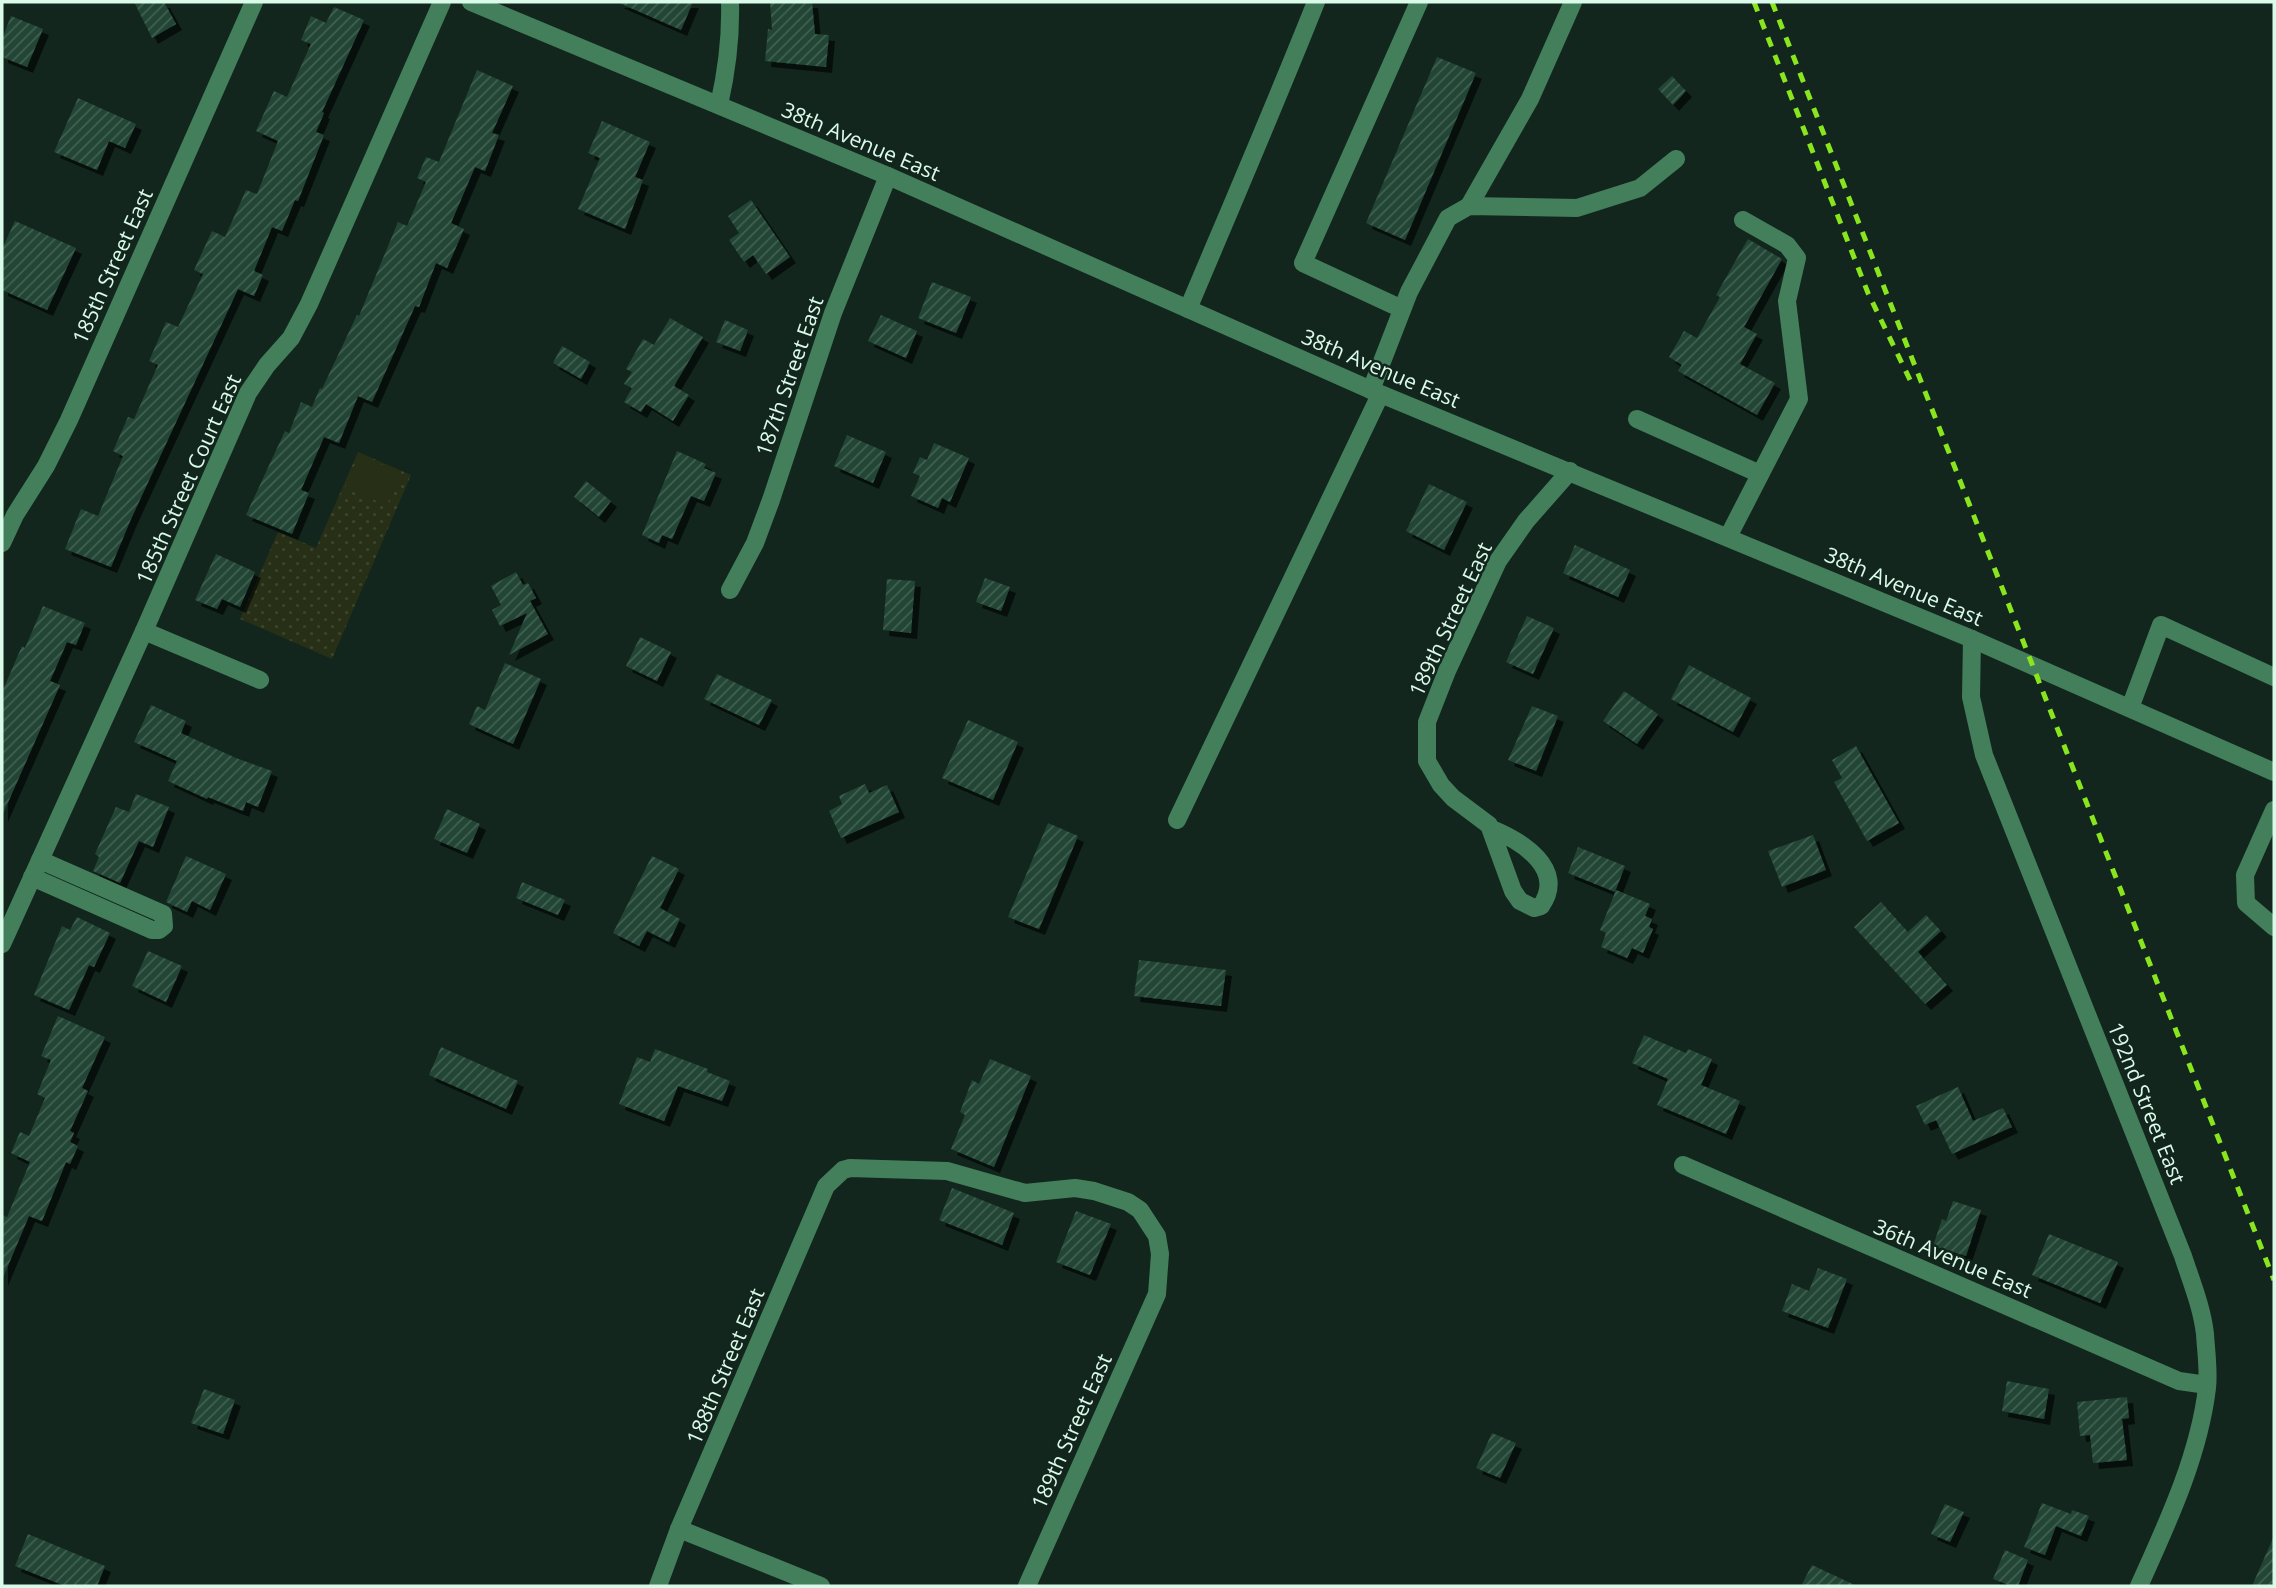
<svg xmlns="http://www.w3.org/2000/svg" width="2276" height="1588" font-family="'Open Sans',sans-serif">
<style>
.grass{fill:url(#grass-dots)}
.garden{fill:#272f16}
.building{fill:url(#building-hatch);filter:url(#shadow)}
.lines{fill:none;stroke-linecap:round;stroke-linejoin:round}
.minor{stroke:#437f5b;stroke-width:18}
.rail{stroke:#89e51d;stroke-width:5;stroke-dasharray:10 9;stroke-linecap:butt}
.labels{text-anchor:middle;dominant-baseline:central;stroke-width:5;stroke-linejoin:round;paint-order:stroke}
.street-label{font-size:21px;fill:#dbfbea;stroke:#12261d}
</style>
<defs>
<pattern id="grass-dots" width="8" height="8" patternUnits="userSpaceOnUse" patternTransform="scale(1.75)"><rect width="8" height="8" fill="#272f16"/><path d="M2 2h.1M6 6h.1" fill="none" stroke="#3c442d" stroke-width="1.8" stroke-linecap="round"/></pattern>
<pattern id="building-hatch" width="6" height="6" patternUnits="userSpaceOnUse" patternTransform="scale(1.75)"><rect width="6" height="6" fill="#214535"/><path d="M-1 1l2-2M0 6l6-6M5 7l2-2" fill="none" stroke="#416152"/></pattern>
<filter id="shadow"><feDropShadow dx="6" dy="6" stdDeviation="0" flood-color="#0009"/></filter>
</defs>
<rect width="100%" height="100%" fill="#12261d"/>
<!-- grass -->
<path class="grass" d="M358 452 411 475 332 659 240 619 278 532 316 548Z"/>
<!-- garden -->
<path class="garden" d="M359 455 401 473 387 505 345 488Z"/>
<!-- building -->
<g class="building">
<path d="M134 2H164L176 24 152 38Z"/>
<path d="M617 2H693L681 30Z"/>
<path d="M770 2H812L815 34 829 35 826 67 765 61 768 29 772 30Z"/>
<path d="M334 7 364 20 322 112 324 113 316 132 324 135 298 201 295 200 282 231 272 227 254 271 263 275 254 296 238 289 131 519 111 567 65 549 81 509 98 516 123 456 113 451 128 417 134 419 158 365 149 361 166 322 178 327 203 274 194 270 212 231 225 237 246 190 257 194 278 141 256 131 274 91 287 97 311 44 301 40 311 16 326 23Z"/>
<path d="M11 16 43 29 27 67 2 57V39Z"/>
<path d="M1437 57 1476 73 1405 240 1366 223Z"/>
<path d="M477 70 513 86 492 133 499 135 485 171 475 167 451 223 464 229 447 268 436 263 419 307 415 306 372 402 358 396 339 443 324 437 301 490 309 493 292 534 246 515 285 431 289 433 301 402 312 407 320 388 322 389 357 315 359 316 398 222 407 226 426 182 417 178 426 157 439 162Z"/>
<path d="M1672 76 1686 91 1673 105 1658 89Z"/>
<path d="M78 98 136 124 125 148 109 141 97 170 54 152Z"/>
<path d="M602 121 650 142 635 177 643 180 625 229 578 209 600 158 588 153Z"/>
<path d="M751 200 790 257 766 274 753 255 744 262 729 240 739 233 728 216Z"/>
<path d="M15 221 76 248 47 310 2 290V249Z"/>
<path d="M1748 239 1782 259 1744 327 1757 334 1740 364 1775 383 1757 415 1678 371 1682 365 1669 357 1684 331 1697 338 1720 297 1716 295Z"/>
<path d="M932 282 971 297 956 333 918 318Z"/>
<path d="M881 315 917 331 906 358 868 341Z"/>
<path d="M670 318 703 337 674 386 689 395 673 421 646 404 641 412 624 402 632 388 624 384 632 372 626 369 643 339 654 345Z"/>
<path d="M725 320 748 330 740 351 716 342Z"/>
<path d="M562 346 590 362 581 379 553 363Z"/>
<path d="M847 435 886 452 873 483 834 466Z"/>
<path d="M934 443 969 458 950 502 942 498 938 508 911 496 920 476 913 473 920 457 927 460Z"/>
<path d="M677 451 706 464 704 468 716 473 704 501 691 496 672 539 662 535 659 543 642 535Z"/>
<path d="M586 481 611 501 599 517 574 497Z"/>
<path d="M1429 484 1467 502 1444 550 1406 531Z"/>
<path d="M1575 545 1630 570 1618 597 1563 573Z"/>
<path d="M216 554 255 572 240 607 222 599 217 609 195 600Z"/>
<path d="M516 572 523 585 528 583 536 598 530 601 548 634 509 655 527 613 500 626 492 610 501 605 491 586Z"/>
<path d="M985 578 1010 587 1001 611 976 602Z"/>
<path d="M887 579 915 581 911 633 883 630Z"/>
<path d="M43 606 85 623 76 645 67 642 50 681 60 685 2 816V692L22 646 25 648Z"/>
<path d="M1527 616 1554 628 1533 674 1506 662Z"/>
<path d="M640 637 671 652 657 681 626 666Z"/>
<path d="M505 663 541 679 513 744 469 724 477 706 485 710Z"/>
<path d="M1689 665 1751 698 1733 732 1671 699Z"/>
<path d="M717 674 772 700 759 725 704 699Z"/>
<path d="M1624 691 1658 714 1637 744 1603 721Z"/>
<path d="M151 705 186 721 181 733 236 758 272 771 258 807 246 802 243 811 208 797 207 799 168 781 177 761 134 742Z"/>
<path d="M1532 706 1558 716 1536 771 1508 760Z"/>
<path d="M968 720 1018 742 993 800 942 778Z"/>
<path d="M1856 746 1899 823 1867 841 1834 782 1842 778 1832 760Z"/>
<path d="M865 784 869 793 887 785 899 812 841 838 829 811 842 804 839 796Z"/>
<path d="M136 794 169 807 153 847 139 841 120 883 93 871 99 857 95 854 116 807 129 812Z"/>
<path d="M447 809 480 824 467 853 434 839Z"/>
<path d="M1048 823 1078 836 1039 929 1008 917Z"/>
<path d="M1813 835 1826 870 1782 887 1768 851Z"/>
<path d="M1578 847 1625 866 1615 892 1568 873Z"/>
<path d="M186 856 226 874 210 910 192 901 187 912 166 902Z"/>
<path d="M652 856 679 869 660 908 680 919 669 942 647 931 639 946 613 933Z"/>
<path d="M522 882 565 900 558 915 516 898Z"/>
<path d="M1616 890 1650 904 1645 916 1652 919 1649 927 1653 929 1643 953 1632 948 1627 958 1601 947 1606 933 1600 930Z"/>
<path d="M1881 902 1908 932 1926 915 1941 931 1918 952 1947 985 1925 1004 1854 927Z"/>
<path d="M77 917 110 933 94 967 89 965 69 1010 34 995 62 926 70 930Z"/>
<path d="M148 951 182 966 166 1002 132 986Z"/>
<path d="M1139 960 1226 970 1221 1006 1134 996Z"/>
<path d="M58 1016 105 1037 82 1088 88 1091 70 1131 74 1133 70 1142 78 1146 70 1164 66 1162 42 1221 29 1216 2 1280V1215L7 1217 30 1162 11 1153 20 1132 29 1136 45 1098 37 1094 51 1060 41 1056Z"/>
<path d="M1644 1035 1686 1053 1688 1049 1712 1059 1701 1085 1740 1101 1726 1134 1657 1105 1668 1079 1632 1063Z"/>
<path d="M441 1047 518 1081 506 1109 429 1075Z"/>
<path d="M655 1049 708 1069 707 1072 730 1081 722 1101 678 1086 664 1121 619 1104 637 1057 650 1062Z"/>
<path d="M990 1059 1031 1076 994 1167 951 1149 965 1115 960 1112 972 1080 979 1084Z"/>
<path d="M1958 1087 1973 1121 2003 1108 2012 1127 1952 1154 1936 1120 1925 1125 1916 1106Z"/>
<path d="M952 1188 1014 1213 1002 1245 939 1220Z"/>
<path d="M1953 1201 1981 1210 1966 1256 1933 1246 1942 1219 1946 1221Z"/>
<path d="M1076 1211 1111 1224 1090 1275 1056 1262Z"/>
<path d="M2049 1234 2118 1262 2100 1303 2032 1275Z"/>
<path d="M1818 1268 1847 1279 1828 1328 1782 1311 1792 1284 1809 1291Z"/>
<path d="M2007 1381 2049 1389 2044 1419 2002 1411Z"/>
<path d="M204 1389 235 1400 223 1434 191 1423Z"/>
<path d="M2127 1397 2129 1418 2122 1419 2127 1460 2093 1463 2090 1435 2080 1436 2077 1402Z"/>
<path d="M1492 1433 1516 1443 1500 1478 1476 1468Z"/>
<path d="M2042 1503 2071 1514 2072 1510 2089 1516 2081 1536 2056 1526 2045 1555 2024 1547Z"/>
<path d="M1945 1504 1964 1512 1950 1542 1931 1534Z"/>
<path d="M28 1534 105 1566 97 1586H65L15 1566Z"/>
<path d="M2274 1536V1586H2252Z"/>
<path d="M2005 1550 2028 1560 2018 1586H2011L1993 1579Z"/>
<path d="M1812 1565 1857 1586H1801Z"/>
</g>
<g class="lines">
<!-- minor -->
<g class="minor">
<path d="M471 2 888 176 1371 390 1972 639 2274 772"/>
<path d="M719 105C727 70 731 37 730 2"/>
<path d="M1469 206 1530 99 1573 2"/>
<path d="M1188 309C1231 207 1275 105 1316 2"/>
<path d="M1402 309 1303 263 1419 2"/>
<path d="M1371 390 1409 292 1448 218 1469 206 1577 208 1640 188 1676 159"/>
<path d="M1637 419 1760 474"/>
<path d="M1728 537 1799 399 1787 301 1797 258 1787 245 1743 220"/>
<path d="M2 543 15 515 46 466 69 420 254 2"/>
<path d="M730 590 755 543 771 500 833 313 888 176"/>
<path d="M144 631 260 680"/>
<path d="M1972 639 1971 697 1984 755 2183 1256C2191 1281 2202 1307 2205 1334 2206 1351 2209 1371 2207 1388 2199 1456 2167 1524 2139 1586"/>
<path d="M2130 708 2161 625 2274 677"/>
<path d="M2274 810 2245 875 2246 903 2274 927"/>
<path d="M1177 820 1380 395"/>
<path d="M1492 829C1521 841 1567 869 1541 906L1534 908 1520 901 1513 891 1489 825 1453 798 1441 785 1427 761V722L1447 671 1498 561 1526 521 1570 471"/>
<path d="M32 877 152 930H159L164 926 163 914 40 860"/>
<path d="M2 944 144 631 248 393 267 365 291 338 309 304 442 2"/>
<path d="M1683 1165 2179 1381 2207 1385"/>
<path d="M679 1529 821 1586"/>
<path d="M658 1586 679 1529 826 1186 843 1170 850 1168 947 1171 1025 1193 1075 1188 1094 1191 1128 1202 1140 1210 1157 1236 1160 1254 1157 1294 1027 1586"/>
</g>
<!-- rail -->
<g class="rail">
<path d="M1754 2 1868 293 1913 386"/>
<path d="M1772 2 2274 1280"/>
</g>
</g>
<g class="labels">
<!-- street labels -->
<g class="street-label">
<text transform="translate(861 141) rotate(23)">38th Avenue East</text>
<text transform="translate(112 266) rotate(-66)">185th Street East</text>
<text transform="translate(1381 368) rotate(23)">38th Avenue East</text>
<text transform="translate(789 376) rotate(-71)">187th Street East</text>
<text transform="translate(188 479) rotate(-66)">185th Street Court East</text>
<text transform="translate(1904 586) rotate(23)">38th Avenue East</text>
<text transform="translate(1450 619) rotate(-65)">189th Street East</text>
<text transform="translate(2147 1103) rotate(68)">192nd Street East</text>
<text transform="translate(1953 1258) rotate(23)">36th Avenue East</text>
<text transform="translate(725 1366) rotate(-67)">188th Street East</text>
<text transform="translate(1071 1431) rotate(-66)">189th Street East</text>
</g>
</g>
<!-- border -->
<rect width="2276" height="1588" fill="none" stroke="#dbfbea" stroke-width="7"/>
</svg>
